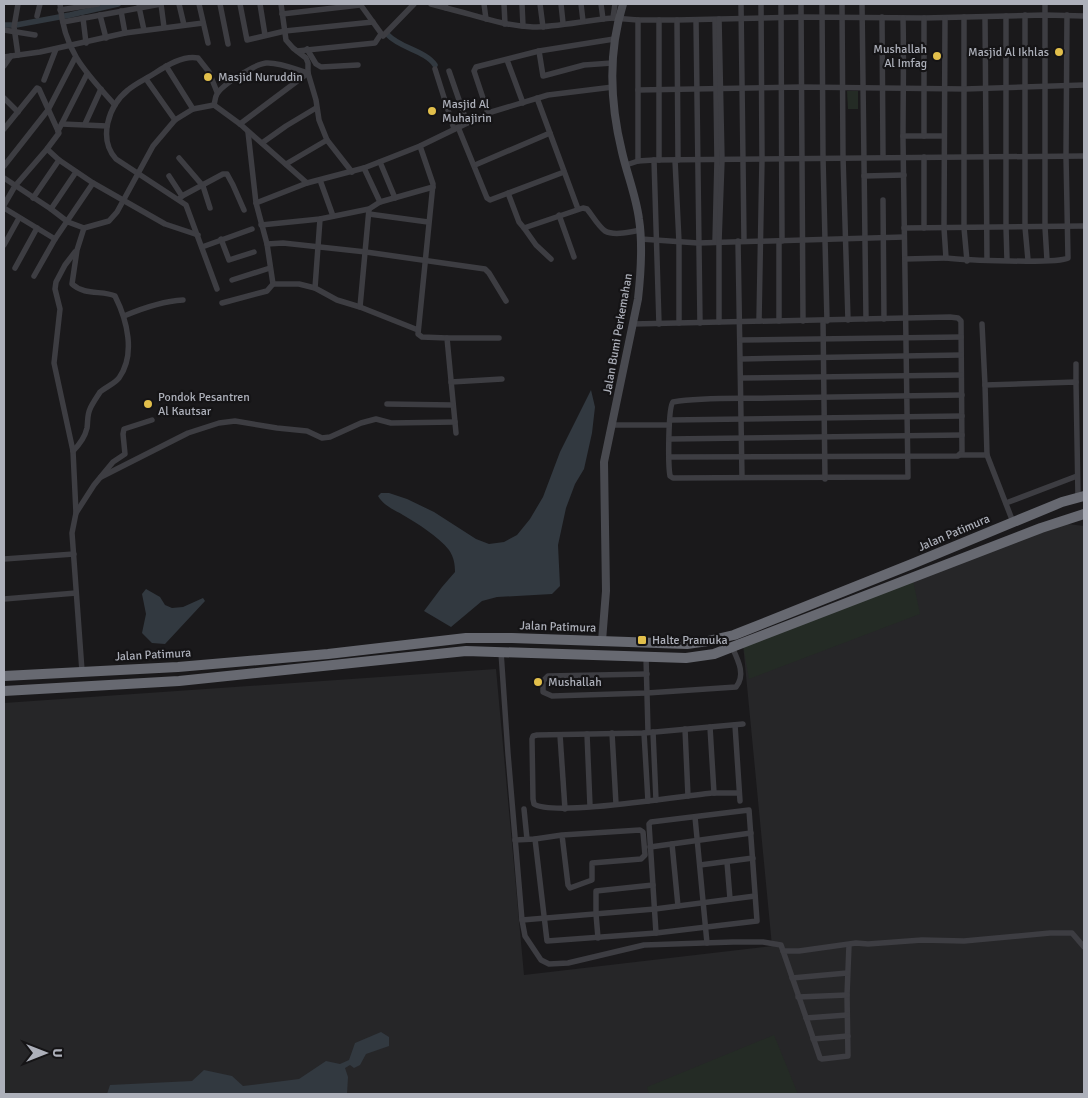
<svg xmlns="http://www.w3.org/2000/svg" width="1088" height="1098" font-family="Signika,sans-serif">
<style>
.built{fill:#262628}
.green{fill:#242b25}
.water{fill:#323940}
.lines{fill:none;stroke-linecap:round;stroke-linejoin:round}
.canal{stroke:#323940;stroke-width:5.5}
.street{stroke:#3d3d42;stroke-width:5.5}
.secondary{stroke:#494a50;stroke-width:8}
.highway{stroke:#676971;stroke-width:10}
.poi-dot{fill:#e2bf4b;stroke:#151416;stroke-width:2}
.labels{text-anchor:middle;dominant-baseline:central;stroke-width:4.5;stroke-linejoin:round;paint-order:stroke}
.poi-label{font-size:12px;fill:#adb0ba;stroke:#151416;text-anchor:start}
.street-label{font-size:12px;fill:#adb0ba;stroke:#151416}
</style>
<rect width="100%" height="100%" fill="#1a191b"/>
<!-- built -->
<path class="built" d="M1060 523 1084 526V1094H4V703L496 669 524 975 772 946 743 644Z"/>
<!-- green -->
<g class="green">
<path d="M847 91H858V109H848Z"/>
<path d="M913 580 920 614 749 679 743 645Z"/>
<path d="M774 1035 798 1094H649L647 1087Z"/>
</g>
<!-- water -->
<g class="water">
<path d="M591 390 595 407 592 433 584 469 575 484 566 508 558 545 560 586 552 594 497 597 482 601 451 627 424 611 442 587 455 572C455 565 454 557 449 550 438 536 418 524 403 515 393 509 384 506 378 496L381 493H389L407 499 434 512 476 539 489 544 504 542 517 535 530 519 543 497 560 452Z"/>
<path d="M146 589 160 597 165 605 172 608 183 607 203 598 205 601 165 644 152 643 142 633 146 614 142 594Z"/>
<path d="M381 1032 389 1037V1046L366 1054 360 1065 354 1068 350 1065 345 1068 348 1077 347 1094H107L110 1085 192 1081 204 1070 232 1076 243 1086 299 1079 326 1061 340 1064 349 1060 355 1043Z"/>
</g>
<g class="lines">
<!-- canal -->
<g class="canal">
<path d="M4 25H12"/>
<path d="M16 25 70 15 118 4"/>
<path d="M388 35C400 48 426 51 435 65"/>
</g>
<!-- street -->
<g class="street">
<path d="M18 4 14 27 18 55"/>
<path d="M60 4C64 51 85 72 115 105"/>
<path d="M161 4 164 27"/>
<path d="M179 4 184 25"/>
<path d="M199 4 208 43"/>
<path d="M220 4 228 44"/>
<path d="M240 4 247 40 285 31 373 22"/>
<path d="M260 4 265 35"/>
<path d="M281 4 286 40 293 48 306 58 308 63V73L316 100 319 120 327 140 352 172"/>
<path d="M360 4 383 36 414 4"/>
<path d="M431 4 446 8"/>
<path d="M445 4 446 8C475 15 503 26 533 27 558 27 587 20 613 18L615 4"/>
<path d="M484 4 486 19"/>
<path d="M504 4 505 24"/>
<path d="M522 4 523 26"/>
<path d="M540 4 543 27"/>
<path d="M561 4 563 23"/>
<path d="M581 4 583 21"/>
<path d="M601 4 603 19"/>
<path d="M741 4 744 241"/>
<path d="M781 4 782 241"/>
<path d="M801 4 803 321"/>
<path d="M822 4 823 158 827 321"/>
<path d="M842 4 843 157 848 320"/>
<path d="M862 4 866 319"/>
<path d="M1045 4V227L1047 260"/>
<path d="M139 7 144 30"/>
<path d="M60 10 98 4"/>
<path d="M121 11 125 33"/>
<path d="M282 14 360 5"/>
<path d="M100 15 106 38"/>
<path d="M1025 15V227L1028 260"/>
<path d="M37 16 40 4"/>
<path d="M1006 16V227L1007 260"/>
<path d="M882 17 883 157"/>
<path d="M964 17V228L967 261"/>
<path d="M985 17 987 260"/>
<path d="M83 18 86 43"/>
<path d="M613 18 638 20H677L801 17 924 18 1045 15 1084 16"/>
<path d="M903 18C904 58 903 99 903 139 904 252 906 365 908 477L673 478 670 476C668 465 668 407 673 402 705 397 739 399 772 398 835 397 898 396 962 395"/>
<path d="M924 18V136"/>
<path d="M659 20V160"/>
<path d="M677 20 678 160"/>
<path d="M696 20 700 323"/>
<path d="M63 22 161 4"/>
<path d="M4 30 35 35"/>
<path d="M307 49 316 64 321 67 358 65"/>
<path d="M297 51 375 43 381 34"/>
<path d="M539 51 543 76 584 65 612 63"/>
<path d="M4 57 40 52 125 33 203 23"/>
<path d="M507 60 523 103"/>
<path d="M4 66 11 56"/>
<path d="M166 66 193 109"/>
<path d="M435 69 454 129"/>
<path d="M449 71 467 123"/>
<path d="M146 79 175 120"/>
<path d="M44 80 56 49"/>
<path d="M638 90 801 87 965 89 1084 85"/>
<path d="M217 92 209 72 198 58C183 55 166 66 155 73 146 79 136 83 128 90 108 106 98 139 116 159L186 205 217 289"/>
<path d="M4 98 18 112"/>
<path d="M537 98 578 209"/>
<path d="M214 105C215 102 215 97 217 94 222 85 255 64 266 63 279 62 295 69 308 73L240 124"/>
<path d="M488 113 474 71 476 67 539 51 614 39"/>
<path d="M62 124 107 126"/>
<path d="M85 124 101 89"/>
<path d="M458 127 487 198 490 200 564 172"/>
<path d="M4 129 37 88 39 89 59 133 47 149 15 186 4 205"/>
<path d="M58 131 87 74"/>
<path d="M248 132 256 203 267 244 273 284H299L315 288 337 300 360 307 418 330"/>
<path d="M903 136H944"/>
<path d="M262 143 286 126 316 108"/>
<path d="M420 146 433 184 418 334 422 337 447 338 456 433"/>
<path d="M179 158 203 186 210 208"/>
<path d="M654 160 659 324"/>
<path d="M675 160 679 242V323"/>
<path d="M638 161V20"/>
<path d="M380 162 395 198"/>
<path d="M286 164 327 140"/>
<path d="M475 165 550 133"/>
<path d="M626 165 638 161 654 160 1084 156"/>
<path d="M4 166 48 110 75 58"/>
<path d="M364 168 380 202"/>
<path d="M169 176 182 196 180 198"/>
<path d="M864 176 904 175"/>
<path d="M4 178 51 209 68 222 84 228 109 221 117 212 153 146 175 120 193 109 214 105 240 124 307 183 364 168 420 146 488 113 548 95 613 87"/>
<path d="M320 180 333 216"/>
<path d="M93 183 165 224 198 235"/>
<path d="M508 193 519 222 524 228"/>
<path d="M182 196 223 174H227L233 185 244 210"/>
<path d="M33 198 59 160"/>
<path d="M883 200 884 319"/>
<path d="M256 203 307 183"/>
<path d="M4 208 55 239"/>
<path d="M51 209 76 172"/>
<path d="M369 214 428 222"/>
<path d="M559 215 574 257"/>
<path d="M261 225 320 219 369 209 380 202 433 187"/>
<path d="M904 228 1084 226"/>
<path d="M924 228V157"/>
<path d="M221 239 229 260 254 252"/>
<path d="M641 239 698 243 904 237"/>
<path d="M738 241 742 477"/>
<path d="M779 241V321"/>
<path d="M715 242 717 160 715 20"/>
<path d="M267 244 283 243 366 252 485 269 489 273 506 301"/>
<path d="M4 245 19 218"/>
<path d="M202 247 252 229"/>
<path d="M75 252 65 265 56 282 55 289 60 309 54 363 73 451 76 513"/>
<path d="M946 258C963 260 1057 264 1068 258L1066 156 1067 15"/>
<path d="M551 259 536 245 524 228 583 208 587 209C592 215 598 226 605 231 614 236 630 232 641 230"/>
<path d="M905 259 946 258 944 228 945 18"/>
<path d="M15 268 37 228"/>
<path d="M34 276 55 239 93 183 59 160 47 149"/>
<path d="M232 280 270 268"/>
<path d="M315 288 320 219"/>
<path d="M222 303 267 291 273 284"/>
<path d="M360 307 369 209"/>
<path d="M124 316C143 308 162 301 183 300"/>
<path d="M759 321 762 159 761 4"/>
<path d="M823 321 825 479"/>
<path d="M719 322V241L722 160 719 19"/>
<path d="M633 324 950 317 958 318 961 321 962 452 958 456 669 457"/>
<path d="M982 324 985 385"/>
<path d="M447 338H499"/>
<path d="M740 340 961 337"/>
<path d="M741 359 961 355"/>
<path d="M1076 364V382"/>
<path d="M741 378 961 375"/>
<path d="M451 382 502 379"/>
<path d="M387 404 452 405"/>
<path d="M670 420 962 416"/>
<path d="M611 425H669"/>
<path d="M670 439 962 435"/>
<path d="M73 451C79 445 85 437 87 428 88 422 87 415 90 409 92 404 97 397 100 392 106 387 114 384 119 378 136 354 127 320 115 296 103 290 85 296 72 284L77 250 84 228"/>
<path d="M959 455H987"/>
<path d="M101 477 188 433 219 423 235 421 277 428 307 431 322 438 330 437 361 423 376 419 391 423 455 422"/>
<path d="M1006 503 1077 476"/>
<path d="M1013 522 987 455 985 385 1076 382 1078 497"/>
<path d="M4 559 74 554"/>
<path d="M4 599 76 593"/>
<path d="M501 652 508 754 522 920 525 936 541 960 549 964 568 963 644 945 733 942H763L781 945 820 1058 822 1059 848 1056 847 995 849 945"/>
<path d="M646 657 648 732"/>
<path d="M82 671 72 533 76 513 94 485 113 462 125 454 123 434 124 429 152 420"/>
<path d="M647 674 548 676 543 681V692L552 696 647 693 736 687C746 675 738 660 732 647"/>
<path d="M735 725 740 801"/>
<path d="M710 727 714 793"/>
<path d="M685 729 688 796"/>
<path d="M653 732 656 800"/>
<path d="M612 733 616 804"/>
<path d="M644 733 648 801"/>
<path d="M587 734 590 806"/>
<path d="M560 735 565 809"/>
<path d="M739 793C730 793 721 793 712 793 682 796 553 817 534 804L533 799 532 739 533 736 537 735 644 733 743 724"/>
<path d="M524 809 527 839"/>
<path d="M749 810 757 921 656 933 649 824 651 822Z"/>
<path d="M695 817 707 943"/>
<path d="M535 839 547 941 656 933"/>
<path d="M515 840 535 839 562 835 640 830 643 832 645 855 641 859 592 863V880L570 888 568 885 562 835"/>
<path d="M672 844 678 906"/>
<path d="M650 847 751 833"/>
<path d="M727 862 730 899"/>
<path d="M700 865 753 858"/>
<path d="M522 920 655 909 755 896"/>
<path d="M598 938 596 914V891L653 885"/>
<path d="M783 951H799L856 943 868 944 922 940 964 941 1050 933H1072L1084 947"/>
<path d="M792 978 847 973"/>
<path d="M798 997 847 995"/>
<path d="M806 1018 847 1015"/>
<path d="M813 1039 848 1036"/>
</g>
<!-- secondary -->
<path class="secondary" d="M602 641 606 591 604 462 638 299C641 272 643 245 639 219 636 196 627 174 622 152 610 103 608 52 623 4"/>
<!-- highway -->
<g class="highway">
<path d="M4 676 178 667 328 654 466 638H512L687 644 708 641 734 635 912 564 1062 502 1084 496"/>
<path d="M4 691 179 681 466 651 686 658 714 654 1041 528 1084 514"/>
</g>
</g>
<!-- markers -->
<g class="poi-dot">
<circle cx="1059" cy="52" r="5"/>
<circle cx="937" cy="56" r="5"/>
<circle cx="208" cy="77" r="5"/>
<circle cx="432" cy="111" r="5"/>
<circle cx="148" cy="404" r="5"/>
<rect x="637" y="635" width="10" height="10" rx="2.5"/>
<circle cx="538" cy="682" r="5"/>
</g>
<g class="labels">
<!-- poi labels -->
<g class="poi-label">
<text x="927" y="49" text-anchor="end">Mushallah<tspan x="927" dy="14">Al Imfag</tspan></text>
<text x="1049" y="52" text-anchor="end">Masjid Al Ikhlas</text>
<text x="218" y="77">Masjid Nuruddin</text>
<text x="442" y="104">Masjid Al<tspan x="442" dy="14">Muhajirin</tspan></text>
<text x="158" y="397">Pondok Pesantren<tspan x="158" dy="14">Al Kautsar</tspan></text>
<text x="652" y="640">Halte Pramuka</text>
<text x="548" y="682">Mushallah</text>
</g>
<!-- street labels -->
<g class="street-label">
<text transform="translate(618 334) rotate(-80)">Jalan Bumi Perkemahan</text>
<text transform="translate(954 533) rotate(-23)">Jalan Patimura</text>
<text transform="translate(558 627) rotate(2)">Jalan Patimura</text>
<text transform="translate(153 655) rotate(-3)">Jalan Patimura</text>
</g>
</g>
<!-- border -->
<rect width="1088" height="1098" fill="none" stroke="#adb0ba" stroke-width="10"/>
<!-- north arrow -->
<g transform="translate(45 1053) rotate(90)" stroke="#151416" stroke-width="4" paint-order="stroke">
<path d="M0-4L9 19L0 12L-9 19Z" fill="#adb0ba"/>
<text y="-8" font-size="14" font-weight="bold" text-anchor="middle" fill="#adb0ba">U</text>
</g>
</svg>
